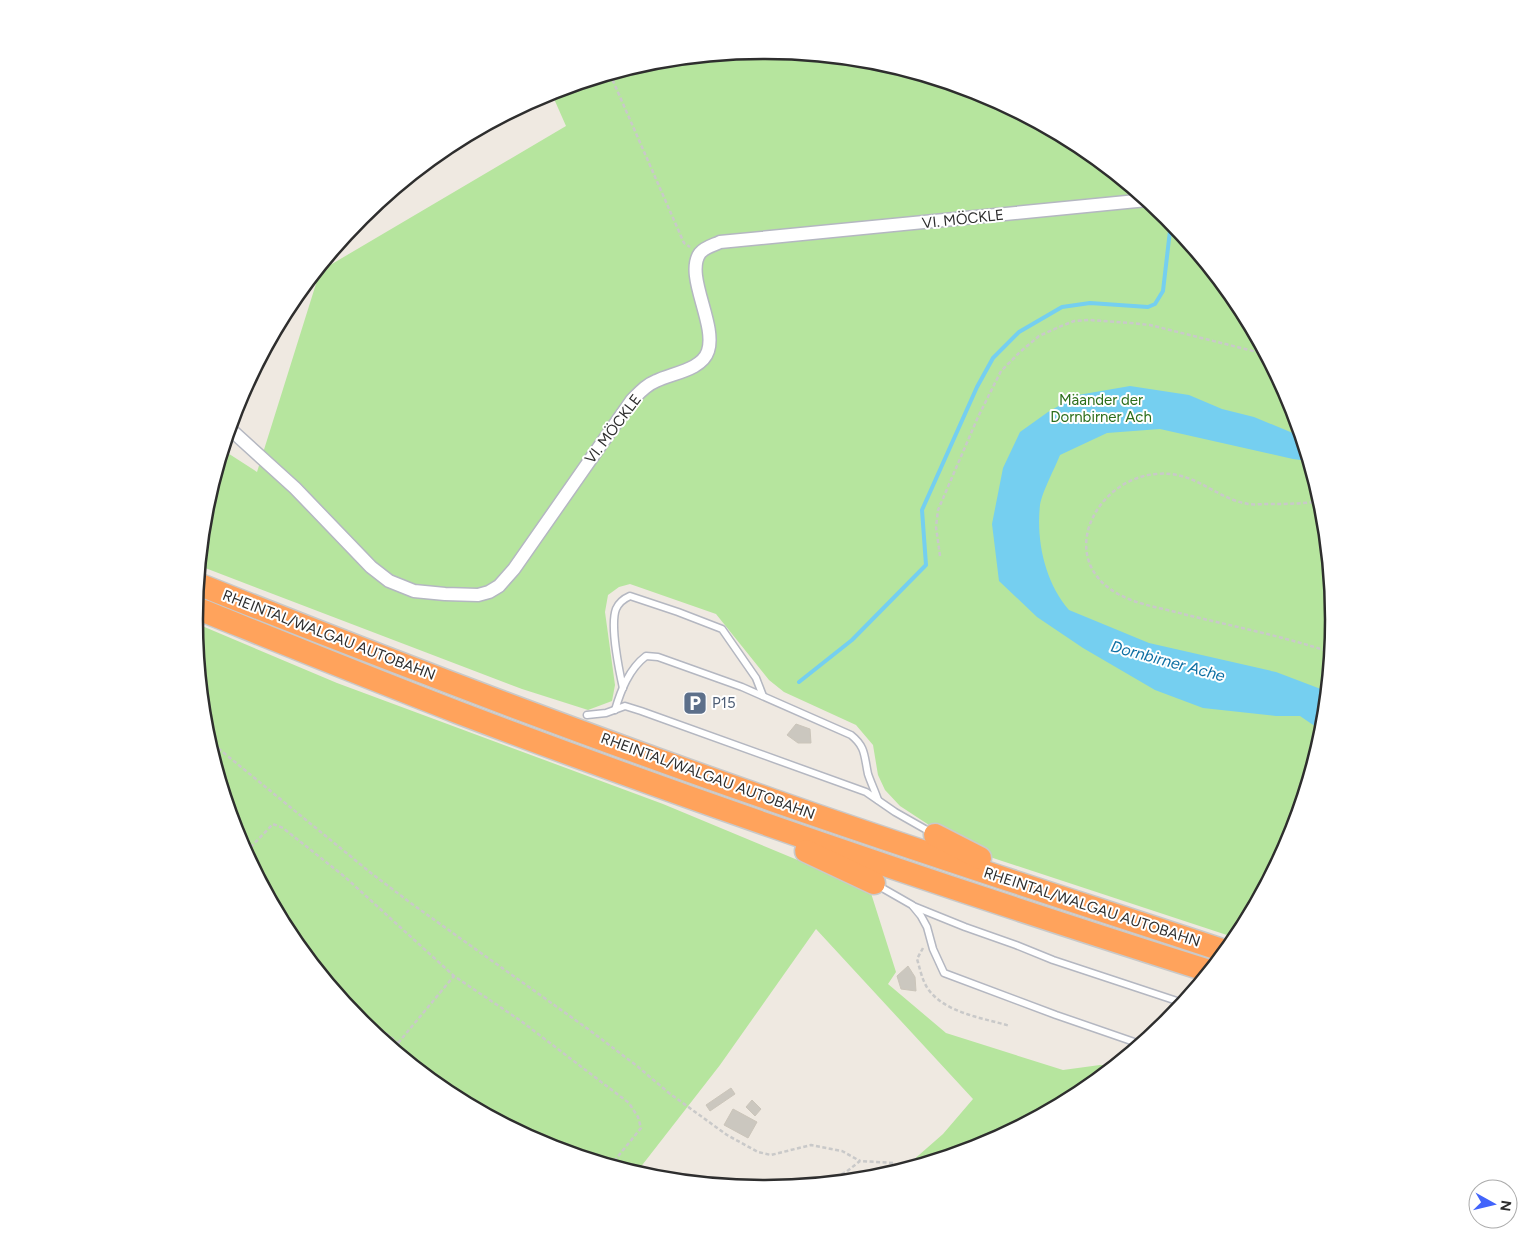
<svg xmlns="http://www.w3.org/2000/svg" width="1528" height="1239" font-family="Figtree,sans-serif">
<style>
.green{fill:#b6e59e}
.water{fill:#75cff0}
.lines{fill:none;stroke-linecap:round;stroke-linejoin:round}
.stream{stroke:#75cff0;stroke-width:4}
.building{fill:#cbc7bf;stroke:#cbc5ba}
.service-casing{stroke:#b4b7c1;stroke-width:9}
.minor-casing{stroke:#b4b7c1;stroke-width:15}
.motorway-casing{stroke:#c9c9c9;stroke-width:25}
.path{stroke:#c9c9c9;stroke-width:2.5;stroke-dasharray:4 2.5;stroke-linecap:butt}
.service{stroke:#fff;stroke-width:6}
.minor{stroke:#fff;stroke-width:12}
.motorway{stroke:#ffa35c;stroke-width:22}
.labels{text-anchor:middle;dominant-baseline:central;stroke-width:4;stroke-linejoin:round;paint-order:stroke}
.street-label{font-size:15px;fill:#2e2e2e;stroke:#fff}
.park-label{font-size:15px;fill:#2c6e1b;stroke:#fff}
.service-label{font-size:15px;fill:#4e5e75;stroke:#fff;text-anchor:start}
.water-label{font-size:16px;font-style:italic;fill:#0d6fa3;stroke:#fff}
.rim{fill:none;stroke:#2e2e2e;stroke-width:2.5}
</style>
<rect width="100%" height="100%" fill="#efe9e1"/>
<!-- green -->
<g class="green">
<path d="M764 50 875 61 982 93 1081 146 1167 217 1238 303 1290 402 1323 509 1333 620 1322 731 1290 838 1236 938 993 858 932 827 900 806 885 790 878 775 873 745 856 725 784 692 769 680 716 614 630 584 619 587 608 595 605 612 615 685 612 701 588 710 522 689 200 566 206 508 223 450 257 472 320 271 566 126 551 92 653 61Z"/>
<path d="M195 623 337 683 663 804 870 890 896 972 888 984 946 1033 1063 1070 1100 1065H1114L1080 1093 982 1146 903 1169 943 1134 973 1099 816 929 720 1065 636 1173 546 1146 447 1093 361 1022 290 936 238 837 205 730Z"/>
</g>
<!-- water -->
<path class="water" d="M1130 386 1189 395 1222 409 1254 417 1300 436 1308 461 1293 459 1160 429 1107 433 1060 455C1055 468 1042 492 1040 505 1036 541 1045 582 1069 610L1149 643 1276 672 1326 691 1322 731 1300 716H1276L1203 708 1155 690 1083 648 1037 617 999 581 992 524 1003 468 1020 432 1048 412 1078 395Z"/>
<g class="lines">
<!-- stream -->
<path class="stream" d="M799 682 852 640 926 565 922 510 977 387 993 358 1019 332 1062 307 1090 303 1148 307 1155 304 1163 291 1171 222"/>
</g>
<!-- building -->
<g class="building">
<path d="M796 724 810 729 811 743H798L787 735Z"/>
<path d="M908 966 915 977 916 991 901 989 897 976Z"/>
<path d="M731 1088 735 1094 710 1111 706 1105Z"/>
<path d="M752 1100 761 1109 755 1116 746 1107Z"/>
<path d="M733 1109 757 1122 748 1138 724 1125Z"/>
</g>
<g class="lines">
<!-- service casing -->
<g class="service-casing">
<g id="service">
<path d="M623 688C619 670 610 625 616 609 619 602 623 599 630 596L678 612 722 629 756 678 763 696"/>
<path d="M615 710C621 690 629 669 646 656L658 657 742 687 851 735C866 747 864 756 868 774 871 783 875 791 878 800"/>
<path d="M587 715 606 713 625 706 641 711 866 792 895 812 932 833"/>
<path d="M877 885 912 905 921 916 927 927 933 949 944 973 1056 1015 1140 1044"/>
<path d="M913 906 965 927 1016 945 1053 960 1183 1003"/>
</g>
</g>
<!-- minor casing -->
<g class="minor-casing">
<path id="minor" d="M230 429 295 488 371 567 389 581 414 591 445 594 478 595 489 592 499 586 514 569 632 400C640 392 646 385 656 381 672 373 702 370 708 351 717 324 684 275 700 253 705 247 714 245 720 242L1147 200"/>
</g>
<!-- motorway casing -->
<g class="motorway-casing">
<g id="motorway">
<path d="M198 584C388 660 579 733 772 800 923 853 1074 901 1225 951"/>
<path d="M196 608C283 643 369 678 457 712 705 806 956 891 1209 971"/>
<path d="M935 835 980 858"/>
<path d="M806 851 874 883"/>
</g>
</g>
<!-- path -->
<g class="path">
<path d="M610 74 684 243 690 247"/>
<path d="M1320 501C1302 504 1286 504 1267 504 1261 504 1254 505 1248 504 1214 498 1195 470 1156 474 1095 479 1055 559 1118 594 1138 605 1162 608 1183 614 1232 626 1282 636 1330 652"/>
<path d="M940 556 936 527 938 510 978 417 1001 371 1020 352 1039 336 1059 327 1074 321 1089 320 1131 323 1150 325 1265 354"/>
<path d="M208 740 371 873 412 904 588 1029 637 1066 669 1093 727 1135 758 1152 771 1155 811 1145 842 1151 860 1161"/>
<path d="M246 852 273 824 283 828 345 877 454 976 521 1021 629 1103 638 1117 641 1128 611 1165"/>
<path d="M923 948 917 959C920 969 922 980 928 989 945 1013 983 1018 1010 1026"/>
<path d="M353 1012 371 1022 398 1043 404 1058"/>
<path d="M398 1043 454 976"/>
<path d="M824 1183 846 1172 860 1161 895 1163"/>
</g>
<!-- service -->
<use href="#service" class="service"/>
<!-- minor -->
<use href="#minor" class="minor"/>
<!-- motorway -->
<use href="#motorway" class="motorway"/>
</g>
<!-- icons -->
<defs>
<g id="parking-square" transform="scale(1.25)"><rect x="-9" y="-9" width="18" height="18" rx="4" fill="#5c6f8a" stroke="#fff"/><path d="M-3.5-5.5H1a3.5 3.5 0 0 1 0 7H-1V5.5H-3.5ZM-1-3.4V-.6H.8a1.4 1.4 0 0 0 0-2.8Z" fill="#fff"/></g>
</defs>
<g fill-rule="evenodd">
<use href="#parking-square" x="695" y="703"/>
</g>
<g class="labels">
<!-- street labels -->
<g class="street-label">
<text transform="translate(963 219) rotate(-6)">VI. MÖCKLE</text>
<text transform="translate(613 429) rotate(-53)">VI. MÖCKLE</text>
<text transform="translate(329 635) rotate(21)">RHEINTAL/WALGAU AUTOBAHN</text>
<text transform="translate(708 776) rotate(20)">RHEINTAL/WALGAU AUTOBAHN</text>
<text transform="translate(1092 907) rotate(18)">RHEINTAL/WALGAU AUTOBAHN</text>
</g>
<!-- park labels -->
<g class="park-label">
<text x="1101" y="400">Mäander der<tspan x="1101" dy="17">Dornbirner Ach</tspan></text>
</g>
<!-- service labels -->
<g class="service-label">
<text x="712" y="703">P15</text>
</g>
<!-- water labels -->
<g class="water-label">
<text transform="translate(1168 661) rotate(15)">Dornbirner Ache</text>
</g>
</g>
<!-- crop -->
<path d="M0 0H1528V1239H0ZM763 59H765A560 560 0 0 1 1325 619V620A560 560 0 0 1 765 1180H763A560 560 0 0 1 203 620V619A560 560 0 0 1 763 59Z" fill="#fff" fill-rule="evenodd"/>
<path class="rim" d="M763 59H765A560 560 0 0 1 1325 619V620A560 560 0 0 1 765 1180H763A560 560 0 0 1 203 620V619A560 560 0 0 1 763 59Z"/>
<!-- north arrow -->
<g transform="translate(1493 1204) rotate(98)"><circle r="24" fill="#ffffff" stroke="#ababab"/>
<path d="M0-4L9 19L0 12L-9 19Z" fill="#4264fb"/>
<text y="-8" font-size="14" font-weight="bold" text-anchor="middle" fill="#2e2e2e">N</text>
</g>
</svg>
